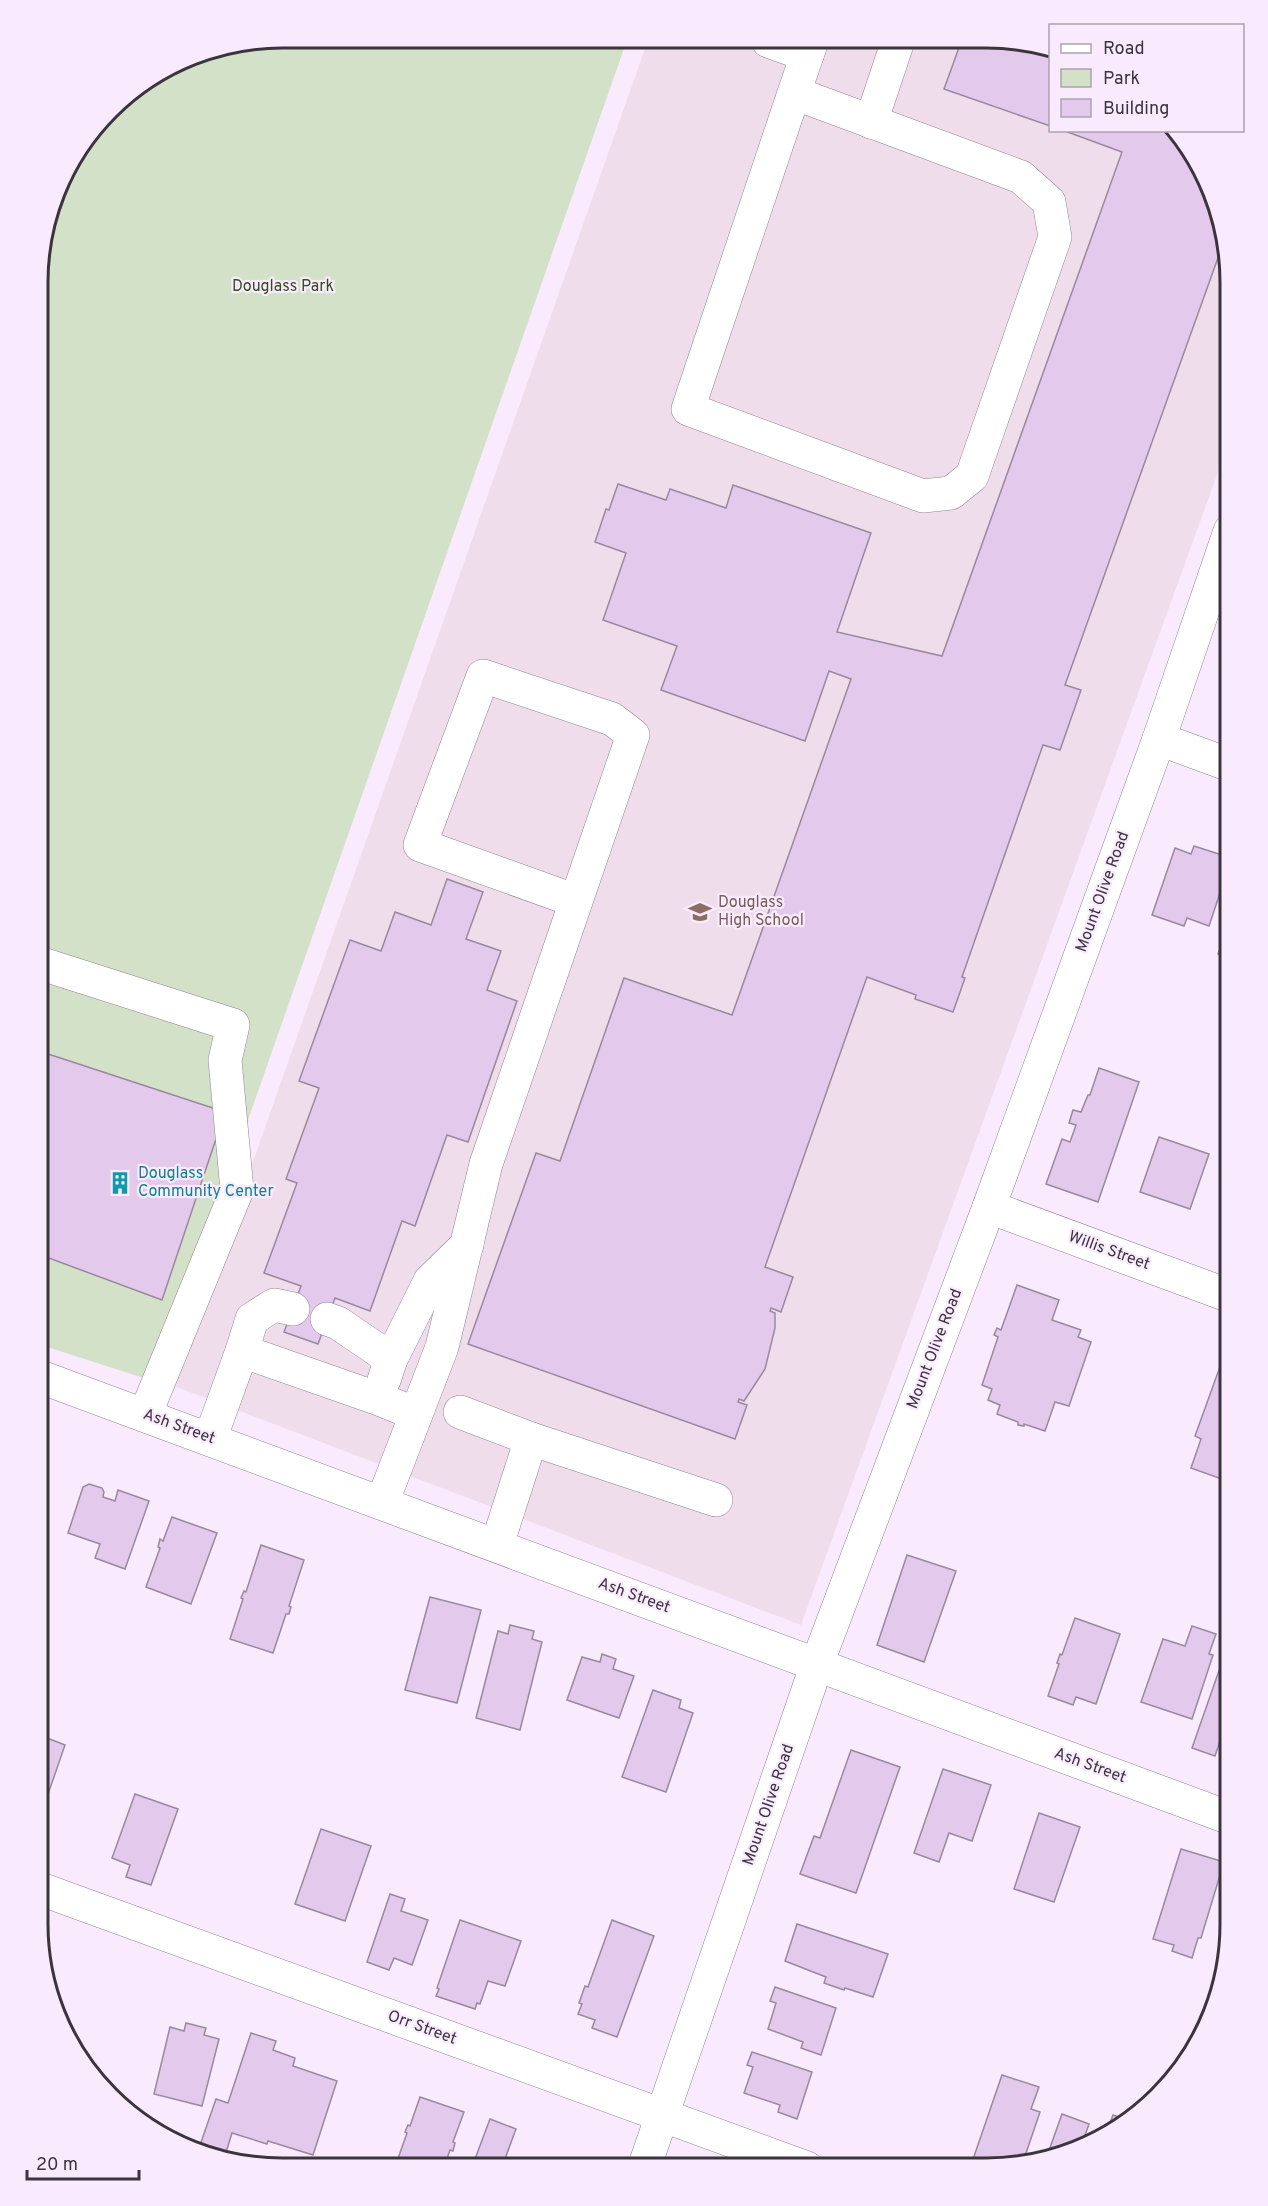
<svg xmlns="http://www.w3.org/2000/svg" width="1268" height="2206" font-family="Overpass,sans-serif">
<style>
.education{fill:#f0ddec}
.green{fill:#d2e1c8}
.building{fill:#e3c9eb;stroke:#99899e;stroke-width:1.5}
.lines{fill:none;stroke-linecap:round;stroke-linejoin:round}
.minor-casing{stroke:#928297;stroke-width:34}
.minor{stroke:#fff;stroke-width:33}
.labels{text-anchor:middle;dominant-baseline:central;stroke-width:4.5;stroke-linejoin:round;paint-order:stroke}
.park-label{font-size:16px;fill:#324d1b;stroke:#f9ebfd}
.street-label{font-size:16px;fill:#3b343d;stroke:#f9ebfd}
.education-label{font-size:16px;fill:#785e54;stroke:#f9ebfd;text-anchor:start}
.culture-label{font-size:16px;fill:#0d838f;stroke:#f9ebfd;text-anchor:start}
.rim{fill:none;stroke:#3b343d;stroke-width:3}
</style>
<rect width="100%" height="100%" fill="#f9ebfd"/>
<!-- education -->
<path class="education" d="M648 40 1033 42 1050 48V130L1175 131 1189 146 1217 203 1230 282V439L801 1625 174 1386Z"/>
<!-- green -->
<path class="green" d="M282 38 627 40 156 1382 38 1344 40 251 63 174 121 99 189 56Z"/>
<!-- building -->
<g class="building">
<path d="M961 42H1033L1050 48V126L944 89Z"/>
<path d="M1062 130H1175L1189 146 1197 161 1193 172 1204 176 1217 203 1224 241 1065 685 1081 690 1060 750 1043 745 962 977 965 978 953 1012 915 999 916 995 867 977 765 1267 793 1277 781 1312 771 1308 770 1311 775 1313V1328L765 1369 744 1401 739 1399 738 1402 747 1405 735 1439 468 1344 536 1153 560 1161 624 978 732 1015 851 679 829 671 805 741 661 690 677 646 603 620 626 553 595 542 606 509 609 510 618 484 666 500 670 489 726 508 733 485 871 533 837 632 942 656 1122 152Z"/>
<path d="M1194 846 1222 855 1220 863 1229 866 1209 926 1187 918 1184 926 1152 915 1175 848 1191 854Z"/>
<path d="M447 879 483 892 466 939 501 951 487 990 517 1001 468 1142 447 1135 415 1226 402 1221 370 1311 335 1298 318 1344 284 1332 301 1286 264 1273 297 1183 286 1179 319 1088 299 1081 350 940 381 951 395 912 431 925Z"/>
<path d="M1230 918V958L1218 954Z"/>
<path d="M39 1051 225 1112 162 1300 38 1254Z"/>
<path d="M1099 1068 1139 1082 1098 1202 1046 1184 1062 1139 1070 1142 1076 1125 1069 1123 1073 1110 1081 1112 1088 1095H1090Z"/>
<path d="M1159 1137 1209 1154 1190 1209 1140 1192Z"/>
<path d="M1017 1285 1059 1300 1052 1320 1081 1330 1078 1337 1091 1342 1069 1406 1055 1402 1045 1431 1024 1424V1426L1018 1425V1422L997 1414 1000 1405 988 1400 992 1389 982 1385 998 1337 994 1335 997 1328 1001 1330Z"/>
<path d="M1221 1364 1230 1368V1482L1191 1468 1201 1439 1195 1436Z"/>
<path d="M89 1484 102 1488 104 1492 103 1497 115 1501 118 1490 149 1501 125 1569 95 1558 100 1544 68 1533 83 1487Z"/>
<path d="M172 1517 217 1533 191 1604 146 1587 160 1548 158 1547 160 1539 163 1541Z"/>
<path d="M261 1545 304 1560 289 1606 291 1607 289 1614H286L273 1653 230 1639 243 1599 241 1598 244 1591 246 1592Z"/>
<path d="M907 1555 956 1571 924 1662 877 1645Z"/>
<path d="M430 1597 481 1610 457 1703 405 1690Z"/>
<path d="M1075 1618 1120 1634 1096 1704 1076 1697 1073 1705 1048 1696 1059 1664 1057 1663 1060 1654 1062 1655Z"/>
<path d="M510 1625 534 1631 532 1639 542 1642 520 1730 476 1718 498 1631 508 1634Z"/>
<path d="M1192 1626 1216 1634 1209 1654 1213 1655 1192 1719 1141 1702 1163 1639 1185 1646Z"/>
<path d="M602 1654 616 1659 613 1669 634 1676 619 1718 567 1700 582 1657 600 1662Z"/>
<path d="M1222 1662 1230 1665V1712L1215 1756 1192 1748Z"/>
<path d="M653 1690 681 1700 679 1708 693 1713 666 1792 622 1777Z"/>
<path d="M42 1736 65 1745 38 1823V1747Z"/>
<path d="M851 1750 900 1767 856 1893 800 1874 814 1836 820 1838Z"/>
<path d="M943 1769 991 1785 972 1841 949 1833 939 1862 914 1853Z"/>
<path d="M135 1794 178 1809 151 1885 126 1877 130 1865 112 1858Z"/>
<path d="M1039 1813 1080 1827 1054 1902 1014 1889Z"/>
<path d="M321 1829 371 1846 345 1921 295 1904Z"/>
<path d="M1181 1849 1224 1862 1201 1938H1198L1192 1958 1172 1951 1174 1945 1153 1939Z"/>
<path d="M390 1894 405 1899 401 1911 428 1920 412 1965 394 1958 389 1970 367 1962Z"/>
<path d="M460 1920 521 1941 505 1986 488 1981 480 2004 477 2003 475 2009 436 1996 439 1989 437 1988Z"/>
<path d="M612 1920 654 1936 617 2037 592 2028 595 2020 578 2014 582 2004 579 2003 585 1986 588 1987Z"/>
<path d="M797 1924 888 1954 873 1997 845 1988 844 1990 824 1983 826 1977 785 1961Z"/>
<path d="M775 1987 836 2008 821 2055 801 2048 803 2042 768 2029 776 2003 770 2001Z"/>
<path d="M186 2023 206 2028 204 2035 219 2039 202 2106 154 2094 170 2027 184 2031Z"/>
<path d="M251 2033 276 2041 273 2050 295 2058 293 2066 337 2081 313 2155 268 2141 267 2144 232 2133 224 2159 198 2151 216 2099 228 2103Z"/>
<path d="M752 2052 812 2072 797 2119 778 2112 780 2105 744 2093 753 2067 747 2065Z"/>
<path d="M1002 2075 1039 2087 1031 2109 1040 2112 1023 2162 986 2168H970Z"/>
<path d="M420 2097 464 2112 453 2142 455 2143 453 2151 450 2150 444 2167H395L407 2133 405 2132 408 2125 410 2126Z"/>
<path d="M1062 2114 1089 2124 1081 2147 1065 2155 1046 2159Z"/>
<path d="M1113 2115 1129 2121 1122 2127 1105 2136Z"/>
<path d="M490 2119 516 2129 502 2167H472Z"/>
</g>
<g class="lines">
<!-- minor casing -->
<g class="minor-casing">
<g id="minor">
<path d="M768 41 807 55"/>
<path d="M794 93 1021 177 1049 202 1055 237 972 476 951 493 923 496 688 409 794 93 812 41"/>
<path d="M871 122 898 41"/>
<path d="M1159 739 1230 765"/>
<path d="M39 963 233 1025 225 1060 237 1190 145 1415"/>
<path d="M989 1207 1230 1296"/>
<path d="M327 1319 338 1323 391 1359 384 1380"/>
<path d="M242 1351 252 1319 274 1305 293 1309"/>
<path d="M391 1359 430 1281 467 1245"/>
<path d="M38 1376 1230 1818"/>
<path d="M460 1412 531 1439 497 1545"/>
<path d="M210 1439 242 1351 379 1399 416 1414"/>
<path d="M531 1439 716 1500"/>
<path d="M382 1503 442 1347 486 1164 633 735 612 719 483 676 420 845 576 901"/>
<path d="M38 1888 807 2168"/>
<path d="M644 2168 817 1664 989 1207 1159 739 1230 531"/>
</g>
</g>
<!-- minor -->
<use href="#minor" class="minor"/>
</g>
<!-- icons -->
<defs>
<g id="school-bare" transform="scale(1.8)"><path d="M0-5L7-2L0 1L-7-2ZM-4 1L0 2.5L4 1V4Q0 6-4 4Z" fill="#8d6e63" stroke="#f9ebfd" stroke-width="2.5" paint-order="stroke"/></g>
<g id="building-bare" transform="scale(1.8)"><path d="M-4-6H4V6H1V3H-1V6H-4ZM-2.5-4.3h1.7v1.8h-1.7ZM.8-4.3h1.7v1.8H.8ZM-2.5-1h1.7V.8h-1.7ZM.8-1h1.7V.8H.8Z" fill="#0f9aa8" stroke="#f9ebfd" stroke-width="2.5" paint-order="stroke"/></g>
</defs>
<g fill-rule="evenodd">
<use href="#school-bare" x="700" y="912"/>
<use href="#building-bare" x="120" y="1183"/>
</g>
<g class="labels">
<!-- park labels -->
<g class="park-label">
<text x="283" y="287">Douglass Park</text>
</g>
<!-- street labels -->
<g class="street-label">
<text transform="translate(1103 892) rotate(-70)">Mount Olive Road</text>
<text transform="translate(1109 1251) rotate(20)">Willis Street</text>
<text transform="translate(935 1349) rotate(-69)">Mount Olive Road</text>
<text transform="translate(179 1427) rotate(20)">Ash Street</text>
<text transform="translate(634 1596) rotate(20)">Ash Street</text>
<text transform="translate(1090 1766) rotate(20)">Ash Street</text>
<text transform="translate(769 1805) rotate(-71)">Mount Olive Road</text>
<text transform="translate(422 2028) rotate(20)">Orr Street</text>
</g>
<!-- education labels -->
<g class="education-label">
<text x="718" y="903">Douglass<tspan x="718" dy="18">High School</tspan></text>
</g>
<!-- culture labels -->
<g class="culture-label">
<text x="138" y="1174">Douglass<tspan x="138" dy="18">Community Center</tspan></text>
</g>
</g>
<!-- crop -->
<path d="M0 0H1268V2206H0ZM282 48H986A234 234 0 0 1 1220 282V1924A234 234 0 0 1 986 2158H282A234 234 0 0 1 48 1924V282A234 234 0 0 1 282 48Z" fill="#f9ebfd" fill-rule="evenodd"/>
<path class="rim" d="M282 48H986A234 234 0 0 1 1220 282V1924A234 234 0 0 1 986 2158H282A234 234 0 0 1 48 1924V282A234 234 0 0 1 282 48Z"/>
<!-- legend -->
<rect x="1049" y="24" width="195" height="108" fill="#f9ebfd" stroke="#ada2b0" stroke-width="1.5"/>
<rect x="1061" y="44" width="30" height="9" fill="#ffffff" stroke="#ada2b0" stroke-width="1.5"/>
<text x="1103" y="54" font-size="18" fill="#3b343d">Road</text>
<rect x="1061" y="69" width="30" height="18" fill="#d2e1c8" stroke="#ada2b0" stroke-width="1.5"/>
<text x="1103" y="84" font-size="18" fill="#3b343d">Park</text>
<rect x="1061" y="99" width="30" height="18" fill="#e3c9eb" stroke="#ada2b0" stroke-width="1.5"/>
<text x="1103" y="114" font-size="18" fill="#3b343d">Building</text>
<!-- scale -->
<path d="M27 2170v9h112v-9" fill="none" stroke="#3b343d" stroke-width="3"/>
<text x="36" y="2170" font-size="18" fill="#3b343d" stroke="#f9ebfd" stroke-width="4.5" paint-order="stroke">20 m</text>
</svg>
